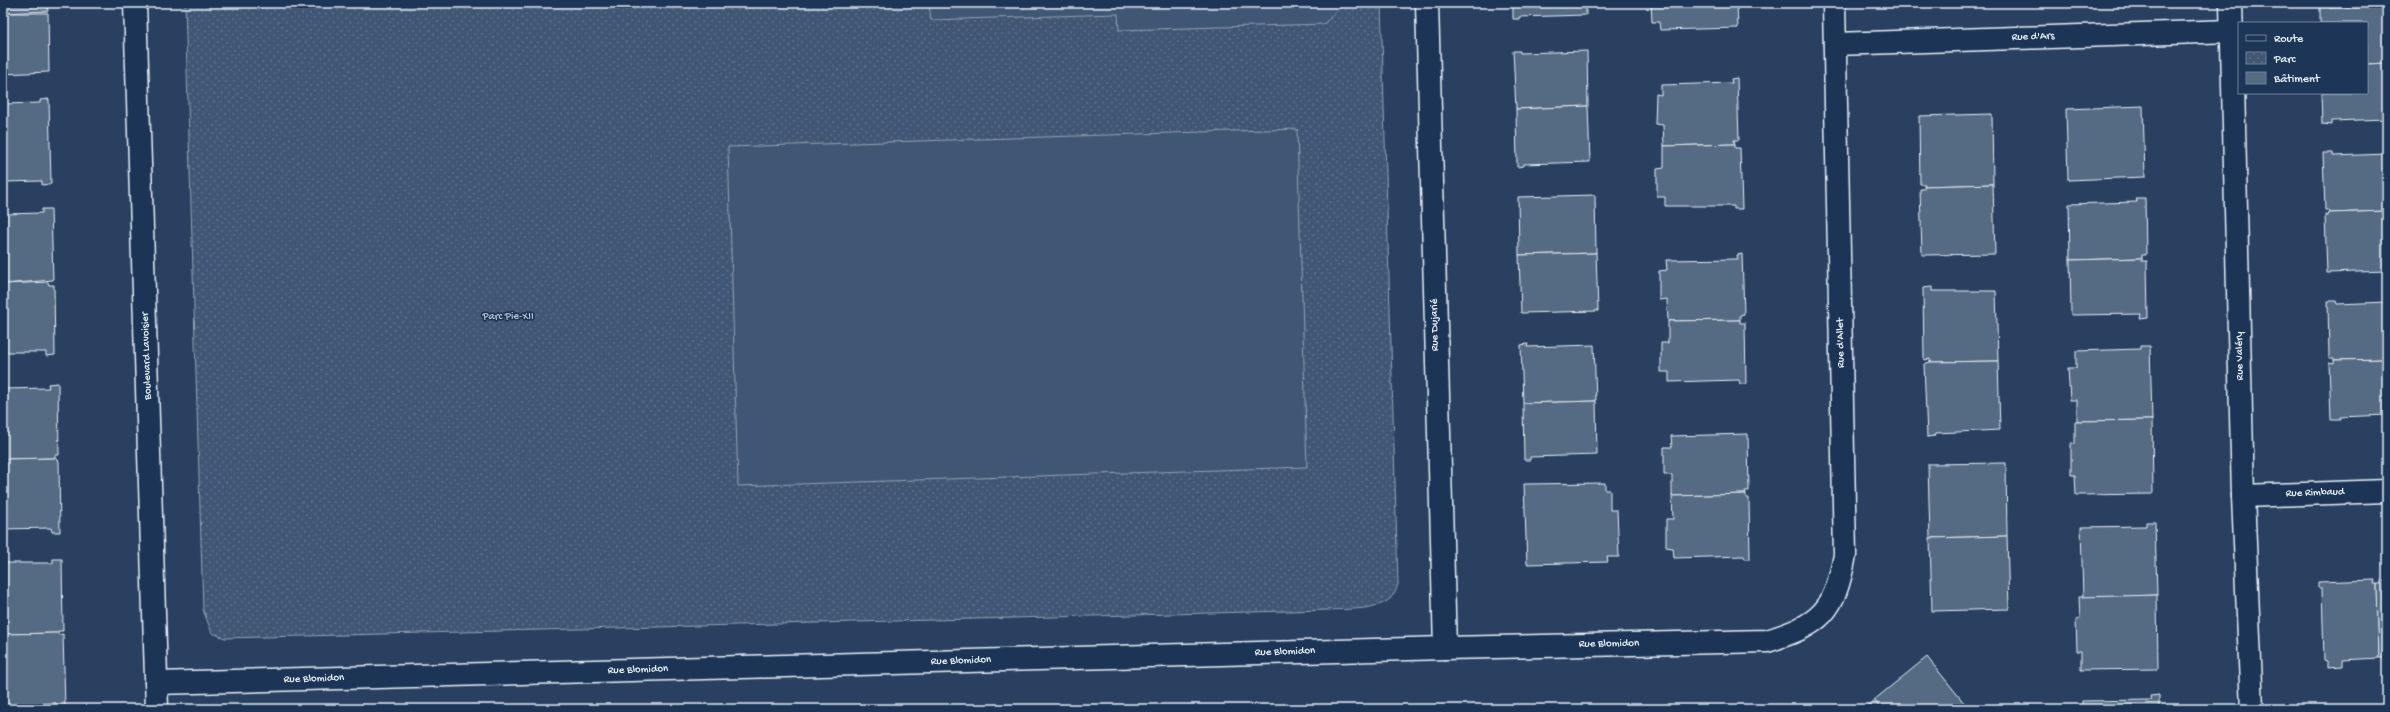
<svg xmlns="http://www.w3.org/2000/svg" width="2390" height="712" font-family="'Gochi Hand',sans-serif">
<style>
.built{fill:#364d6b}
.park{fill:url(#park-dots);stroke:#94a4b6}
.pitch{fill:#415774;stroke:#94a4b6}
.building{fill:#556a83;stroke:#e8f1f8}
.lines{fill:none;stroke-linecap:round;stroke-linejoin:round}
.street-casing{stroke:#e8f1f8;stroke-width:25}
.secondary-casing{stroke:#e8f1f8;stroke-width:25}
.street{stroke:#1d3557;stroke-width:22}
.secondary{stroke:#1d3557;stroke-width:22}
.labels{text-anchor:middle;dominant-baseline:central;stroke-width:3.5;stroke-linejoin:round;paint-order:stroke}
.street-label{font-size:11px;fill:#e8f1f8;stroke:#1d3557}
.park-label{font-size:11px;fill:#b6c3d0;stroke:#1d3557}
</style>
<defs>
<pattern id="park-dots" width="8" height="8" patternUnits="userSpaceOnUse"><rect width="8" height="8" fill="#415774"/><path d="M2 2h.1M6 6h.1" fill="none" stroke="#5c7089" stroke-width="1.8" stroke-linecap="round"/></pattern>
</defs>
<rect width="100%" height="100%" fill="#294061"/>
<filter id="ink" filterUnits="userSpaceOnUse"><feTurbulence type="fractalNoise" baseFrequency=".025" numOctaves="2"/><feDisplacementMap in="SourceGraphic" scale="8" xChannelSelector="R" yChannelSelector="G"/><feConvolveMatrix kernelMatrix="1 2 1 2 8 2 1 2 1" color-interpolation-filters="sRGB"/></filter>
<g filter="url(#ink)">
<!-- built -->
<path class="built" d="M2387 706V709H2293Z"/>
<!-- park -->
<path class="park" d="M185 3H1381L1398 584C1397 587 1396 592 1393 595 1384 611 1344 609 1328 610L225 638 212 633 203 610Z"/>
<!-- pitch -->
<g class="pitch">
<path d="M929 3H1344L1324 24 1119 30 1118 14 931 20Z"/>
<path d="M1297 129 1307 467 738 486 728 147Z"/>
</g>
<!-- building -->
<g class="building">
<path d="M3 3H47L48 11 3 13Z"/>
<path d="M1513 3H1586V15L1519 17V19H1513Z"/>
<path d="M1651 3H1737L1738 28 1660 30 1659 22H1652Z"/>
<path d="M2320 5H2328L2329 8 2387 7V63L2367 64V23H2320Z"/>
<path d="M3 13H48L49 72 3 74Z"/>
<path d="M1513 51H1520V53L1587 51 1588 106 1516 109Z"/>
<path d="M2387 63V119L2332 121V125L2322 124 2321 93H2367V64Z"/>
<path d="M1737 78 1739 140H1734L1735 144 1664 146 1663 125 1655 124 1656 94 1661 95V85L1732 83 1731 79Z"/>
<path d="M49 99 51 184 42 185V181L3 182V104L40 103V100Z"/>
<path d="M1588 106 1590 162 1523 164V166L1517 167 1516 109Z"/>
<path d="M2143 106 2145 177 2068 180 2066 109Z"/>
<path d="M1992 114 1993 184 1924 186 1925 184H1920L1919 116Z"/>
<path d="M1735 144V148H1740L1742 209H1734V206H1665V197H1657V169L1664 168V146Z"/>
<path d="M2323 153H2333V156L2387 154V211L2329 213 2328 210H2325Z"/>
<path d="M1993 184 1995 254 1922 255 1920 189H1924V186Z"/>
<path d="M1595 195 1596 253 1519 255 1518 197Z"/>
<path d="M2136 198H2145L2146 255H2142V258L2070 260 2069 204 2137 202Z"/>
<path d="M42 209H51L53 280 3 284V214L42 213Z"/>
<path d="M2387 211V271L2327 273 2325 215 2328 216 2329 213Z"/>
<path d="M1596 253 1598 311 1521 313 1519 255Z"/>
<path d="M1742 254 1744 314 1740 315V320L1668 321 1667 299 1659 300V271L1667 270 1666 260 1738 259 1737 255Z"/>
<path d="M2142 258V261H2147L2148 318 2140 319 2141 314 2071 315 2070 260Z"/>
<path d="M48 282 49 285H54L55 355 46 356V352H3V284Z"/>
<path d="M1932 287V291H1996L1998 361 1930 362V359L1924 360 1923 288Z"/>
<path d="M2328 301H2336L2337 304 2387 302V359L2334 360V358H2329Z"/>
<path d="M1740 320V323H1745L1746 384H1740L1739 380 1669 382V372H1661V343H1668V321Z"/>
<path d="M1528 344 1527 347 1594 345 1596 401 1523 403 1521 345Z"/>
<path d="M2140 346H2150L2152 420 2077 421V400H2070L2068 368H2076V351L2140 349Z"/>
<path d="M2387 359V415L2340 417 2341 420H2331L2329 362 2334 363V360Z"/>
<path d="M1998 361 2000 430 1936 433 1935 436 1927 437 1924 364 1930 362Z"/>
<path d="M58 383 59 455H55V458L3 459V389L49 388 48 384Z"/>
<path d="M1596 401 1597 455 1530 457V460H1524L1523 403Z"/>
<path d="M2152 420 2153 494 2076 495 2075 475H2071V444H2075V421Z"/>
<path d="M1748 434 1749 491H1745L1746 494 1672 496V475H1664V447H1672L1671 436Z"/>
<path d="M55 458 59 461 60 532H52L51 528 3 529V459Z"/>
<path d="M2006 463 2007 536 1930 538 1928 464Z"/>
<path d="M1605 483V490H1610V510H1617L1619 557H1607L1608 562 1527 564 1524 484Z"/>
<path d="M1746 494V498H1749L1750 559H1745L1744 556 1674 558 1673 548 1666 547V519H1673L1672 496Z"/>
<path d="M2146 522H2155L2157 595 2083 598 2081 527 2146 526Z"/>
<path d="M2007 536 2009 609 1932 611 1930 538Z"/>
<path d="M53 559H62L63 631H58V633L3 634V563H53Z"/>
<path d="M2375 580 2374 584H2377L2379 658 2343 660V666L2327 667V661L2324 660 2322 588H2318V582Z"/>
<path d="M2381 580H2387V658H2379L2377 584H2381Z"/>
<path d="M2157 595 2158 669 2081 670V651H2077L2076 620 2080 619 2079 597Z"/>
<path d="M58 633 59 635 63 634 65 706 57 707 56 703 3 705V634Z"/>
<path d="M1927 657 1969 709H1881L1874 700Z"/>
<path d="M2159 695V709H2082V701L2151 700 2150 696Z"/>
<path d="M1874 700 1881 709H1863Z"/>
</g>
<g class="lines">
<!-- street casing -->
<g class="street-casing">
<g id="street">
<path d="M1427 3 1445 648"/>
<path d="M2231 3 2243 496 2252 709"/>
<path d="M1835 44 2232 31"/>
<path d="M2243 496 2387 491"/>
<path d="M156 683 1445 648 1767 641C1822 624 1834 612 1845 555L1834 3"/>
</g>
</g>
<!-- secondary casing -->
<g class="secondary-casing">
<path id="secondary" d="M135 3 157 709"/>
</g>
<!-- street -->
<use href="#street" class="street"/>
<!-- secondary -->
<use href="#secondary" class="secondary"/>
</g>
</g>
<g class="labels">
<!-- street labels -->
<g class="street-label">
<text transform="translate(2033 37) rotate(-2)">Rue d'Ars</text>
<text transform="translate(1435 325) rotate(-91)">Rue Dujarié</text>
<text transform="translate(1841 343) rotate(-91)">Rue d'Allet</text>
<text transform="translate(147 356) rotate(-92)">Boulevard Lavoisier</text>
<text transform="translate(2240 356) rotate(-91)">Rue Valéry</text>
<text transform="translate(2315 493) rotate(-2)">Rue Rimbaud</text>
<text transform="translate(1609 644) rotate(-1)">Rue Blomidon</text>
<text transform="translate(1285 652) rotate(-2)">Rue Blomidon</text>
<text transform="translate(961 661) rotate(-2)">Rue Blomidon</text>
<text transform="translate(638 670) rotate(-2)">Rue Blomidon</text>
<text transform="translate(314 679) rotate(-2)">Rue Blomidon</text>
</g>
<!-- park labels -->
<g class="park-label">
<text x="508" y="317">Parc Pie-XII</text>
</g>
</g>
<!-- margin -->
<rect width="2390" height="712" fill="none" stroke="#1d3557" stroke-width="16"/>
<rect x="8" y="8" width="2374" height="696" fill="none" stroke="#e8f1f8" stroke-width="1.5" filter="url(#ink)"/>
<!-- legend -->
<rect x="2238" y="22" width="130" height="72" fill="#1d3557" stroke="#6e8097"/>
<rect x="2246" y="35" width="20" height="6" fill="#1d3557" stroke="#6e8097"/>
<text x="2274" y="42" font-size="12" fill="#e8f1f8">Route</text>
<rect x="2246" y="52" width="20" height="12" fill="url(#park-dots)" stroke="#6e8097"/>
<text x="2274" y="62" font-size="12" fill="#e8f1f8">Parc</text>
<rect x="2246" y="72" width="20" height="12" fill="#556a83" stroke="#6e8097"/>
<text x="2274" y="82" font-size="12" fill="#e8f1f8">Bâtiment</text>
</svg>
